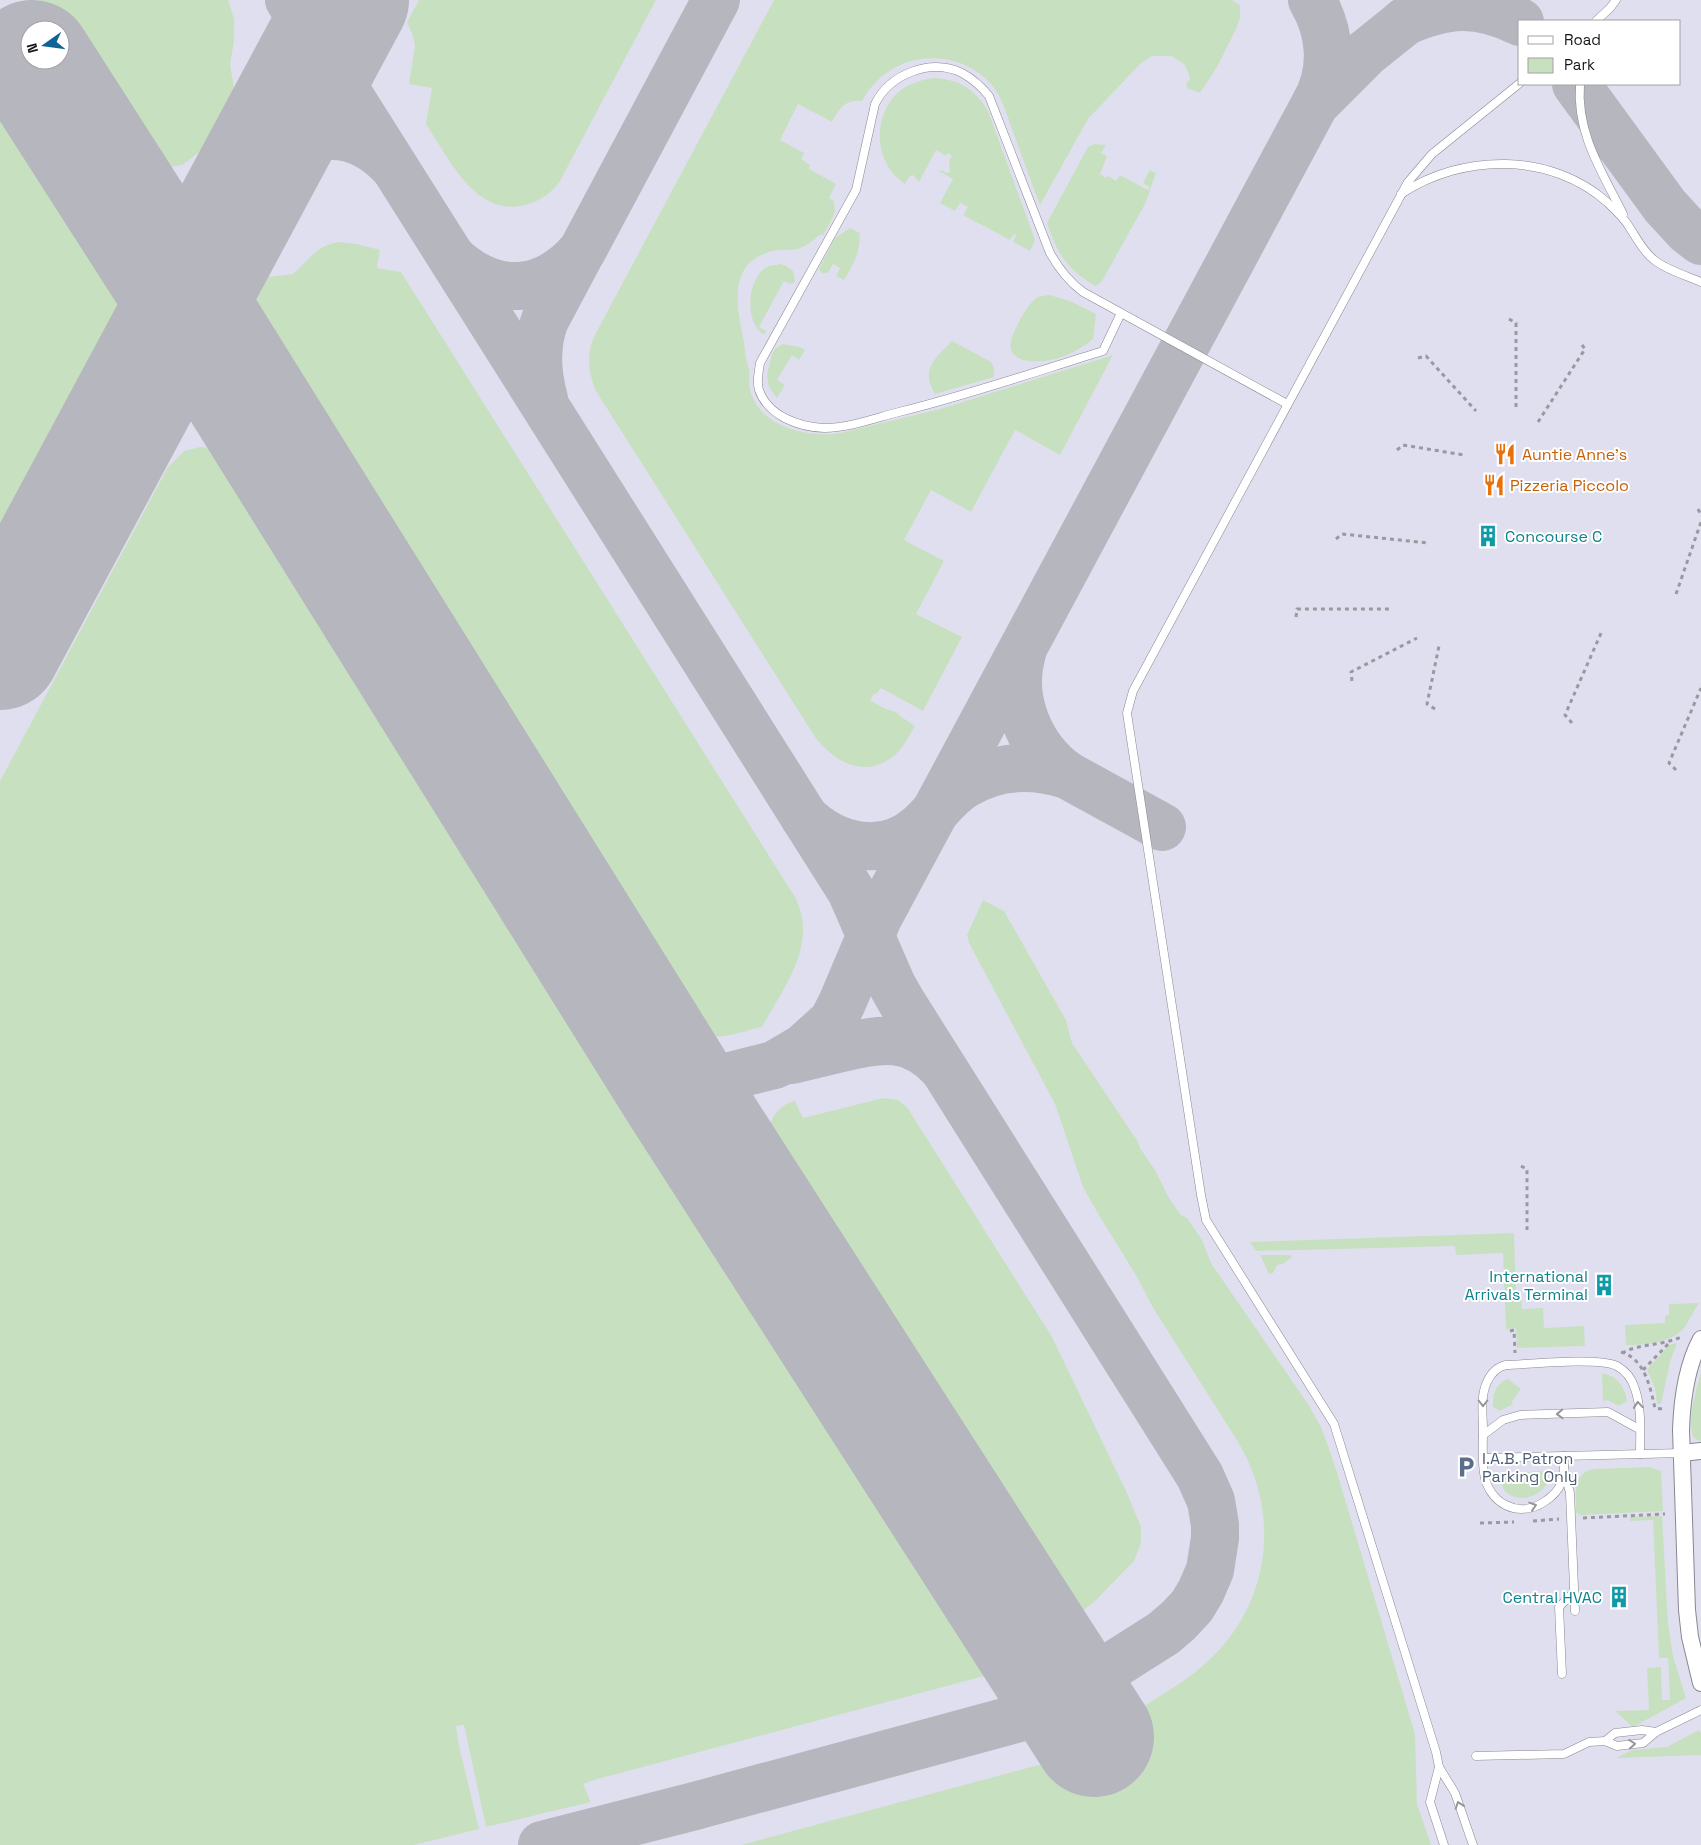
<svg xmlns="http://www.w3.org/2000/svg" width="1701" height="1845" font-family="'Space Grotesk',sans-serif">
<style>
.built{fill:#e0dff0;fill-rule:evenodd}
.green{fill:#c7e1c0}
.lines{fill:none;stroke-linecap:round;stroke-linejoin:round}
.taxiway{stroke:#b6b6be;stroke-width:48}
.runway{stroke:#b6b6be;stroke-width:120}
.lane-casing{stroke:#888890;stroke-width:9}
.street-casing{stroke:#888890;stroke-width:18}
.path{stroke:#99999f;stroke-width:3;stroke-dasharray:4 4;stroke-linecap:butt}
.lane{stroke:#fff;stroke-width:8}
.street{stroke:#fff;stroke-width:16}
.oneway{stroke:#969698}
.labels{text-anchor:middle;dominant-baseline:central;stroke-width:4;stroke-linejoin:round;paint-order:stroke}
.food-label{font-size:16px;fill:#c56008;stroke:#fff;text-anchor:start}
.culture-label{font-size:16px;fill:#0d838f;stroke:#fff;text-anchor:end}
.service-label{font-size:16px;fill:#4e5e75;stroke:#fff;text-anchor:start}
</style>
<rect width="100%" height="100%" fill="#ebebf4"/>
<!-- built -->
<path class="built" d="M0 0H1701V1845H0ZM1520 21H1680V84H1520ZM30 30H60V60H30Z"/>
<!-- green -->
<g class="green">
<path d="M39 0H228L234 19V41L230 64 234 88 201 151 182 165 177 166 162 167 143 160Z"/>
<path d="M419 0H656L560 181C552 193 540 201 526 205 475 218 449 158 426 124L432 88 409 84 415 46 413 36 407 22Z"/>
<path d="M774 0H1232L1240 5V18L1237 27 1217 67 1200 93 1187 88 1186 84 1190 79 1188 72 1184 64 1171 56H1152L1140 64 1088 119 1040 205C1032 184 1024 162 1016 140 1010 125 1006 108 998 94 983 68 951 55 922 59 896 62 875 78 862 101 845 99 839 109 832 122L798 104 780 140 804 153 801 159 810 165 809 169 836 184 829 198 834 201 835 211 833 217 823 235H819C813 241 806 247 797 249 791 251 785 249 779 250 767 251 753 258 746 267 732 286 739 317 743 337 745 345 745 353 746 359 747 363 749 367 749 370 750 378 748 385 751 393 762 428 809 438 840 433L940 409 1113 355 1060 455 1015 430 971 512 931 490 904 540 944 561 916 614 962 637 923 711 881 688 876 694H874L870 700 885 709 896 712 900 716 915 726C910 734 905 745 898 752 869 781 836 764 815 737L596 391C587 370 586 351 597 331Z"/>
<path d="M933 78C959 79 975 89 988 111L1035 240 1030 251 1013 242 1016 235 1014 234 1010 240 963 215 968 207 960 203 955 211 940 203 953 179 939 171 942 170 946 173 950 172 949 160 952 156 948 153 946 156 936 150 919 182 913 175 909 177 905 184C873 163 871 114 901 90 910 83 922 80 933 78Z"/>
<path d="M0 91 127 290 0 526Z"/>
<path d="M1095 144 1106 145 1101 153 1107 156 1100 174 1106 178 1108 176 1116 181 1120 175 1148 190 1150 187 1143 183 1150 170 1156 173 1145 204 1102 281 1096 286C1067 270 1057 253 1047 223L1088 147Z"/>
<path d="M850 228 860 233C859 256 855 261 844 280L836 276 840 268 833 264 828 273H822L819 269 835 238Z"/>
<path d="M340 242 357 244 380 250 377 268 401 272 795 897C819 943 784 987 762 1027 738 1032 712 1045 691 1028L254 338C245 315 258 296 268 277L293 274C308 261 317 244 340 242Z"/>
<path d="M780 264 786 266 793 271 795 282 790 284 784 281 759 327 766 331 764 335C744 322 747 281 765 268 770 265 775 265 780 264Z"/>
<path d="M1050 295 1072 302 1096 314 1093 339C1086 345 1076 351 1067 355 1054 361 1018 368 1011 350 1007 339 1027 305 1035 299 1040 296 1045 295 1050 295Z"/>
<path d="M952 341 991 362 994 368V377L935 394C920 368 935 359 952 341Z"/>
<path d="M783 344C791 346 798 345 805 350L799 360 792 355 777 380 785 385 777 398 769 387 767 375 772 354 776 348Z"/>
<path d="M200 447C215 448 225 453 236 463L982 1639C988 1650 992 1662 988 1675L594 1780 583 1784 591 1802 486 1827 464 1725 456 1726 459 1746 479 1829 414 1845H0V781L168 467 184 451Z"/>
<path d="M983 900 1004 911 1066 1020 1072 1043 1138 1142 1140 1148 1155 1170 1169 1198 1180 1214 1187 1218 1202 1240 1211 1263 1308 1404 1322 1429 1336 1469 1415 1734 1417 1804 1431 1845H741L1027 1768C1039 1765 1052 1762 1063 1756 1086 1744 1108 1728 1131 1714 1156 1698 1184 1683 1206 1663 1270 1606 1282 1515 1238 1442L1152 1306 1137 1277 1097 1212 1083 1187 1055 1104 969 943 967 935Z"/>
<path d="M883 1098 898 1100 907 1107 1052 1337 1127 1493 1141 1527V1543L1134 1561 1094 1602 1067 1622 770 1153C763 1132 772 1106 795 1101L803 1118Z"/>
<path d="M1514 1233 1516 1296H1521L1522 1309 1543 1308 1544 1328 1584 1326 1585 1346 1517 1348 1516 1328 1506 1329 1503 1253 1456 1255 1455 1246 1256 1251 1250 1242Z"/>
<path d="M1260 1255H1290L1292 1257 1283 1264 1277 1265 1273 1273 1269 1274Z"/>
<path d="M1699 1303C1694 1310 1690 1319 1685 1327 1672 1343 1646 1345 1626 1345L1625 1325 1665 1323V1316L1669 1315V1304Z"/>
<path d="M1677 1343 1670 1362 1661 1404H1657L1655 1388 1647 1370 1669 1345Z"/>
<path d="M1602 1373C1617 1376 1625 1386 1627 1401L1619 1406 1607 1400 1603 1401Z"/>
<path d="M1701 1373V1441H1700L1694 1438C1686 1422 1696 1390 1701 1373Z"/>
<path d="M1508 1379 1521 1389 1512 1401 1513 1404 1500 1411 1493 1407C1493 1394 1495 1384 1508 1379Z"/>
<path d="M1649 1467 1661 1471 1663 1511 1581 1515 1576 1513V1485L1579 1478 1586 1471 1595 1469Z"/>
<path d="M1542 1471 1547 1475 1549 1481C1529 1514 1488 1492 1507 1474Z"/>
<path d="M1662 1516 1668 1624 1673 1656 1686 1698 1633 1727 1615 1711 1649 1710 1647 1668 1661 1667 1662 1700H1670L1668 1658H1659L1653 1520 1630 1521V1517Z"/>
<path d="M1699 1730 1701 1733V1755L1616 1758 1632 1750 1667 1747Z"/>
</g>
<g class="lines">
<!-- taxiway -->
<g class="taxiway">
<path d="M289 0 851 891 892 985 901 1001 1200 1476 1211 1501 1215 1525V1538L1210 1570 1201 1591 1192 1606 1179 1620 1164 1633 1038 1713 691 1807 542 1845"/>
<path d="M1312 0C1331 32 1334 71 1315 104"/>
<path d="M1404 22C1447 3 1477 1 1520 22"/>
<path d="M1576 84 1665 206 1688 231 1701 241"/>
<path d="M344 85C330 53 338 29 354 0"/>
<path d="M254 170 305 73C310 54 307 37 300 19"/>
<path d="M452 258C495 298 544 295 582 251L716 0"/>
<path d="M200 278 211 267C221 248 231 229 241 210 262 170 281 136 332 136 355 136 376 148 392 165"/>
<path d="M544 399C537 373 535 346 545 320L579 256"/>
<path d="M1022 653C1009 698 1029 748 1067 775"/>
<path d="M804 817C836 848 884 859 920 827 936 813 946 796 964 785 996 765 1032 764 1067 775L1162 827"/>
<path d="M792 1060C809 1056 825 1052 842 1048 882 1038 911 1034 942 1067"/>
<path d="M774 1065 803 1048 833 1021 842 1003 878 918 1315 104 1366 53 1432 0"/>
<path d="M678 1089 774 1065 804 1052"/>
</g>
<!-- runway -->
<g class="runway">
<path d="M32 60 187 302 678 1089 1094 1737"/>
<path d="M0 650 349 0"/>
</g>
<!-- lane casing -->
<g class="lane-casing">
<g id="lane">
<path d="M1596 21 1610 8 1616 0"/>
<path d="M1580 84C1576 133 1602 172 1623 214"/>
<path d="M1401 194C1463 153 1551 152 1608 203 1615 210 1623 217 1628 225 1636 237 1642 250 1653 259 1664 269 1687 276 1701 282"/>
<path d="M1121 313 1103 351C1035 372 968 395 899 412 875 418 849 428 824 428 799 427 768 416 759 390 756 381 759 372 760 363L856 190 875 104C890 74 930 58 962 73 973 79 981 86 989 96L1050 253C1059 269 1068 281 1083 292L1287 404"/>
<path d="M1483 1435 1503 1420 1520 1415 1608 1412 1639 1429"/>
<path d="M1564 1456C1565 1477 1563 1490 1544 1502 1518 1519 1488 1503 1484 1473 1482 1460 1483 1445 1483 1431 1483 1414 1480 1397 1487 1382 1491 1373 1497 1367 1506 1365 1530 1364 1599 1357 1617 1366 1626 1371 1632 1379 1635 1389 1642 1409 1640 1433 1640 1454"/>
<path d="M1484 1458 1682 1453"/>
<path d="M1565 1474 1570 1493 1575 1611"/>
<path d="M1562 1674 1559 1607 1574 1592"/>
<path d="M1605 1741 1615 1733 1642 1730 1656 1732"/>
<path d="M1476 1756 1564 1754 1589 1742 1605 1741 1617 1746 1643 1743 1656 1732 1701 1710"/>
<path d="M1439 1767 1430 1802 1444 1845"/>
<path d="M1473 1845 1455 1793 1439 1767 1436 1752 1334 1424 1206 1220 1201 1195 1127 713 1133 691 1408 182 1432 154 1520 83"/>
</g>
</g>
<!-- street casing -->
<g class="street-casing">
<g id="street">
<path d="M1701 1339C1686 1367 1682 1399 1681 1430L1687 1610 1690 1637 1701 1683"/>
<path d="M1682 1453 1701 1451"/>
</g>
</g>
<!-- path -->
<g class="path">
<path d="M1509 319 1516 323V411"/>
<path d="M1418 358 1426 356 1476 411"/>
<path d="M1538 422 1585 349 1580 342"/>
<path d="M1397 450 1403 445 1464 455"/>
<path d="M1698 509 1701 515"/>
<path d="M1336 539 1342 534 1428 543"/>
<path d="M1676 594 1701 522"/>
<path d="M1296 617 1297 609H1389"/>
<path d="M1352 681 1351 672 1417 638"/>
<path d="M1435 709 1427 704 1439 646"/>
<path d="M1572 723 1565 715 1602 631"/>
<path d="M1676 770 1669 763 1701 688"/>
<path d="M1521 1166 1527 1169V1230"/>
<path d="M1510 1331 1514 1330 1515 1353"/>
<path d="M1621 1352C1645 1359 1650 1387 1655 1408L1662 1409"/>
<path d="M1622 1353C1641 1343 1663 1346 1683 1336"/>
<path d="M1643 1370 1671 1341"/>
<path d="M1583 1518 1665 1514"/>
<path d="M1533 1521 1559 1519"/>
<path d="M1480 1523 1514 1522"/>
</g>
<!-- lane -->
<use href="#lane" class="lane"/>
<!-- street -->
<use href="#street" class="street"/>
</g>
<!-- one-way arrows -->
<defs><path id="oneway-chevron" d="M-2-3.5L2.5 0L-2 3.5" fill="none" stroke-width="1.6" stroke-linecap="round" stroke-linejoin="round" transform="scale(1.25)"/></defs>
<g class="oneway">
<use href="#oneway-chevron" transform="translate(1483 1403) rotate(90)"/>
<use href="#oneway-chevron" transform="translate(1638 1405) rotate(-95)"/>
<use href="#oneway-chevron" transform="translate(1560 1414) rotate(178)"/>
<use href="#oneway-chevron" transform="translate(1533 1506) rotate(-18)"/>
<use href="#oneway-chevron" transform="translate(1632 1744) rotate(-5)"/>
<use href="#oneway-chevron" transform="translate(1459 1805) rotate(-109)"/>
</g>
<!-- icons -->
<defs>
<g id="restaurant-bare" transform="scale(1.725)"><path d="M-5-6h1v4h1v-4h1v4h1v-4h1v5L-1.5 .5V6h-2V.5L-5-1ZM5-6V6H3V1.5H1.5Q1.5-4 5-6Z" fill="#e8710a" stroke="#fff" stroke-width="2.5" paint-order="stroke"/></g>
<g id="building-bare" transform="scale(1.725)"><path d="M-4-6H4V6H1V3H-1V6H-4ZM-2.5-4.3h1.7v1.8h-1.7ZM.8-4.3h1.7v1.8H.8ZM-2.5-1h1.7V.8h-1.7ZM.8-1h1.7V.8H.8Z" fill="#0f9aa8" stroke="#fff" stroke-width="2.5" paint-order="stroke"/></g>
<g id="parking-bare" transform="scale(1.725)"><path d="M-3.5-5.5H1a3.5 3.5 0 0 1 0 7H-1V5.5H-3.5ZM-1-3.4V-.6H.8a1.4 1.4 0 0 0 0-2.8Z" fill="#5c6f8a" stroke="#fff" stroke-width="2.5" paint-order="stroke"/></g>
</defs>
<g fill-rule="evenodd">
<use href="#restaurant-bare" x="1505" y="454"/>
<use href="#restaurant-bare" x="1494" y="485"/>
<use href="#building-bare" x="1488" y="536"/>
<use href="#building-bare" x="1604" y="1285"/>
<use href="#parking-bare" x="1466" y="1467"/>
<use href="#building-bare" x="1619" y="1597"/>
</g>
<g class="labels">
<!-- food labels -->
<g class="food-label">
<text x="1522" y="454">Auntie Anne's</text>
<text x="1510" y="485">Pizzeria Piccolo</text>
</g>
<!-- culture labels -->
<g class="culture-label">
<text x="1505" y="536" text-anchor="start">Concourse C</text>
<text x="1588" y="1276">International<tspan x="1588" dy="18">Arrivals Terminal</tspan></text>
<text x="1602" y="1597">Central HVAC</text>
</g>
<!-- service labels -->
<g class="service-label">
<text x="1482" y="1458">I.A.B. Patron<tspan x="1482" dy="18">Parking Only</tspan></text>
</g>
</g>
<!-- legend -->
<rect x="1518" y="20" width="162" height="65" fill="#ffffff" stroke="#a2a2a3"/>
<rect x="1528" y="36" width="25" height="8" fill="#ffffff" stroke="#a2a2a3"/>
<text x="1564" y="45" font-size="15" fill="#161619">Road</text>
<rect x="1528" y="58" width="25" height="15" fill="#c7e1c0" stroke="#a2a2a3"/>
<text x="1564" y="70" font-size="15" fill="#161619">Park</text>
<!-- north arrow -->
<g transform="translate(45 45) rotate(256)"><circle r="24" fill="#ffffff" stroke="#a2a2a3"/>
<path d="M0-4L9 19L0 12L-9 19Z" fill="#0f6495"/>
<text y="-8" font-size="14" font-weight="bold" text-anchor="middle" fill="#161619">N</text>
</g>
</svg>
